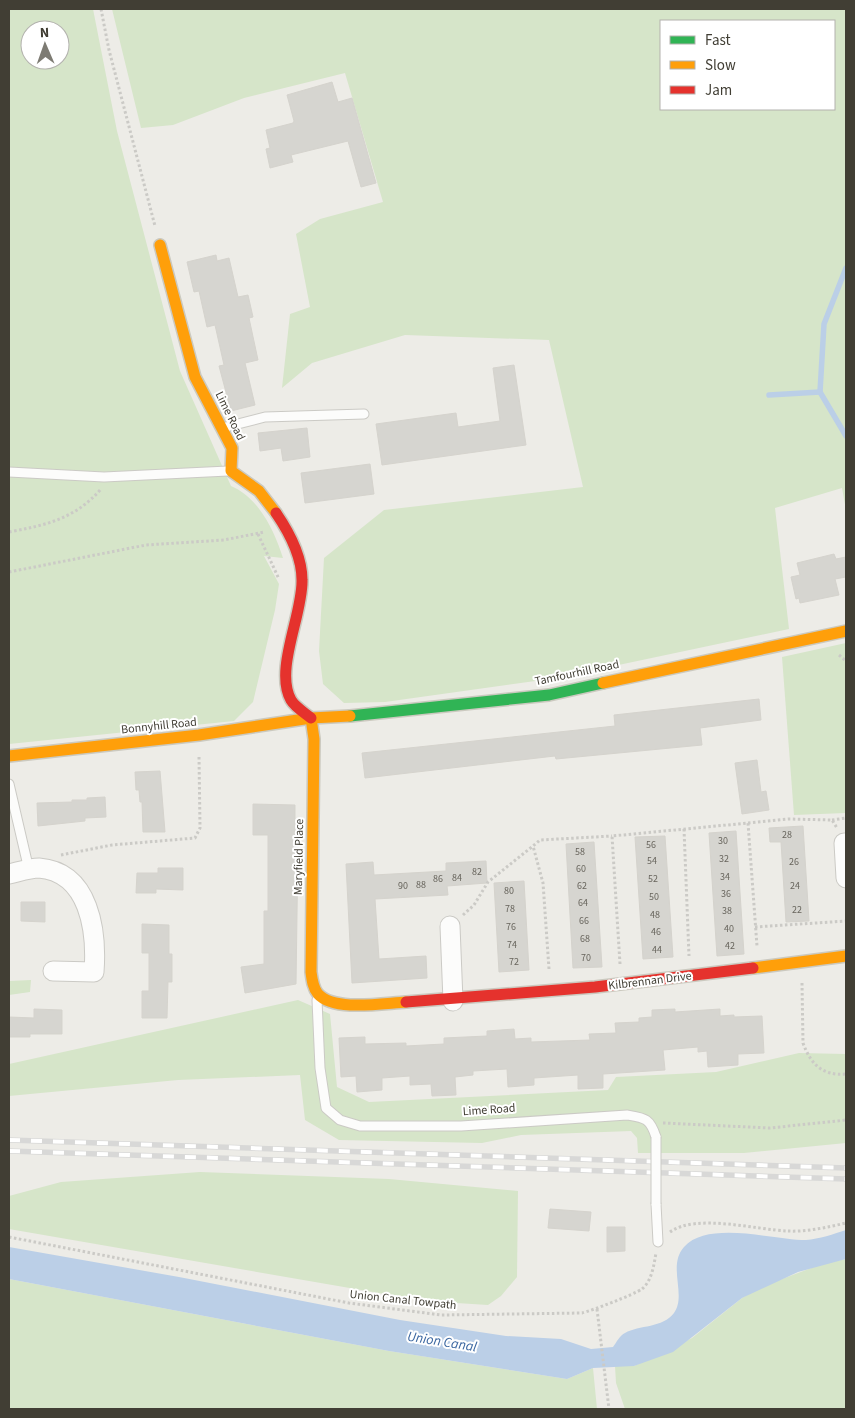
<svg xmlns="http://www.w3.org/2000/svg" width="855" height="1418" font-family="'Source Sans 3',sans-serif">
<style>
.green{fill:#d6e5c9;fill-rule:evenodd}
.water{fill:#bbcfe7}
.lines{fill:none;stroke-linecap:round;stroke-linejoin:round}
.stream{stroke:#bbcfe7;stroke-width:5.5}
.building{fill:#d6d5d0;stroke:#d5d3cd}
.lane-casing{stroke:#cbcac5;stroke-width:11}
.street-casing{stroke:#cbcac5;stroke-width:21}
.fast-casing{stroke:#cbc9bf;stroke-width:14}
.slow-casing{stroke:#cbc9bf;stroke-width:14}
.jam-casing{stroke:#cbc9bf;stroke-width:14}
.path{stroke:#cbcac6;stroke-width:3;stroke-dasharray:2.5 2.5;stroke-linecap:butt}
.lane{stroke:#fcfcfb;stroke-width:9}
.street{stroke:#fcfcfb;stroke-width:19}
.fast{stroke:#30b455;stroke-width:11}
.slow{stroke:#ff9f0a;stroke-width:11}
.jam{stroke:#e5322d;stroke-width:11}
.rail-casing{stroke:#d8d8d7;stroke-width:5.5}
.rail{stroke:#fff;stroke-width:4;stroke-dasharray:11;stroke-linecap:butt}
.lane-bridge-casing{stroke:#cbcac5;stroke-width:11;stroke-linecap:butt}
.lane-bridge{stroke:#fcfcfb;stroke-width:9}
.labels{text-anchor:middle;dominant-baseline:central;stroke-width:4;stroke-linejoin:round;paint-order:stroke}
.number-label{font-size:10px;fill:#67645c}
.street-label{font-size:12px;fill:#413e34;stroke:#fff}
.water-label{font-size:14px;font-style:italic;fill:#3a66a0;stroke:#fff}
</style>
<rect width="100%" height="100%" fill="#edece7"/>
<!-- green -->
<g class="green">
<path d="M9 9H93L117 131 180 371 231 486C259 498 274 530 283 558L264 556 279 584 275 610 253 702 234 721 9 744ZM30 30H60V60H30Z"/>
<path d="M112 9H846V510L842 488 775 508 789 629 557 678 385 702 344 703 323 684 319 651 324 558 384 510 583 487 549 340 405 335 312 363 282 388 290 314 310 307 296 234 320 219 383 202 345 73 244 98 173 125 141 128ZM661 21H834V109H661Z"/>
<path d="M846 643V813L794 815 782 657Z"/>
<path d="M31 980 30 992 9 995V981Z"/>
<path d="M298 1000 330 1014 337 1087 369 1102 608 1090 616 1077 716 1072 799 1053 846 1054V1143L744 1153H638L637 1138 631 1131 521 1135 482 1143 339 1140 305 1120 300 1075 178 1080 9 1096V1064Z"/>
<path d="M200 1172 389 1179 518 1191 517 1277 501 1296 488 1305 425 1301 9 1229V1196L61 1182Z"/>
<path d="M846 1259V1409H625L616 1383 615 1366H634L692 1338 742 1298 766 1285 822 1264Z"/>
<path d="M9 1279 389 1351 567 1379 593 1368 597 1409H9Z"/>
</g>
<!-- water -->
<path class="water" d="M846 1230V1259L798 1272 742 1298 673 1352 634 1366 593 1368 567 1379 389 1351 9 1279V1247L179 1277 400 1320 506 1336 561 1339 591 1349 613 1347C616 1343 620 1335 625 1333 639 1325 663 1328 674 1313 687 1295 667 1266 684 1247 708 1220 774 1240 806 1240 819 1239 834 1234 846 1230Z"/>
<g class="lines">
<!-- stream -->
<g class="stream">
<path d="M846 268 824 324 820 392 846 436"/>
<path d="M769 395 820 392"/>
</g>
</g>
<!-- building -->
<g class="building">
<path d="M332 82 338 102 352 98 376 183 361 187 348 141 291 155 293 162 270 168 266 149 270 148 266 130 293 123 294 121 287 95Z"/>
<path d="M216 255 217 261 229 258 238 297 248 295 253 317 249 318 258 360 245 363 255 405 231 411 219 366 224 365 215 325 207 327 199 291 194 292 187 262Z"/>
<path d="M514 365 526 445 382 465 376 424 456 413 458 427 500 421 493 368Z"/>
<path d="M307 428 310 457 283 461 281 448 260 451 258 433Z"/>
<path d="M370 464 374 494 305 503 301 473Z"/>
<path d="M834 554 836 559 846 557V577L835 579 839 595 800 603 799 598 796 599 791 577 800 575 797 563Z"/>
<path d="M759 699 761 720 700 728 702 745 556 759 555 756 365 778 362 753 615 726 614 715Z"/>
<path d="M757 760 761 792 766 791 769 810 742 814 735 763Z"/>
<path d="M160 771 165 832H143L142 802H140L139 790H136L135 772Z"/>
<path d="M105 797 106 817 85 818V821L38 826 37 803 72 802V800H87V798Z"/>
<path d="M253 804 295 805V843H298L296 984 245 993 241 967 264 964V911H268V835H253Z"/>
<path d="M803 826 809 921 786 922 781 842H770L769 828Z"/>
<path d="M736 831 744 954 717 956 709 833Z"/>
<path d="M665 836 673 957 643 959 635 837Z"/>
<path d="M594 842 602 967 573 968 566 844Z"/>
<path d="M486 861 487 883 447 886 448 895 375 899 379 959 426 956 427 978 352 983 346 864 373 862 374 875 446 871V863Z"/>
<path d="M158 868H183V890L156 889V893H136L137 873H158Z"/>
<path d="M524 881 529 970 499 972 494 883Z"/>
<path d="M21 902H45V922L21 921Z"/>
<path d="M142 924 169 925V954H172V982H168L167 1018H142V991H149V953H142Z"/>
<path d="M34 1009 62 1010V1034H30V1037H9V1017L34 1018Z"/>
<path d="M675 1009V1012L720 1009V1016L734 1015V1017L762 1016 764 1053 738 1054V1065L708 1067 707 1051 698 1052V1047L663 1050 665 1070 603 1074V1088L578 1089V1075L534 1078V1085L508 1087 507 1069 473 1071V1075L455 1077 456 1095 432 1096 431 1084 410 1085V1076L382 1078V1090L357 1092 356 1076 341 1077 339 1038 365 1037V1044L406 1043V1046L444 1044V1038L487 1036V1031L514 1029 515 1039 531 1038V1042L590 1040 589 1034 616 1033 615 1023 639 1022V1018L652 1017V1010Z"/>
<path d="M550 1209 591 1212 589 1231 548 1228Z"/>
<path d="M607 1227H625V1251L607 1252Z"/>
</g>
<g class="lines">
<!-- lane casing -->
<g class="lane-casing">
<g id="lane">
<path d="M226 427 265 417 364 414"/>
<path d="M9 472 104 477 228 471"/>
<path d="M9 784 29 870"/>
<path d="M317 1000 320 1068 326 1108 340 1120 360 1126H461L627 1115C645 1118 650 1118 656 1137"/>
<path d="M656 1204 658 1242"/>
</g>
</g>
<!-- street casing -->
<g class="street-casing">
<g id="street">
<path d="M846 843H844L846 878"/>
<path d="M9 874C18 872 30 868 39 868 90 872 97 932 94 972L53 971"/>
<path d="M450 926 453 1001"/>
</g>
</g>
<!-- fast casing -->
<g class="fast-casing">
<path id="fast" d="M350 716 549 695 603 683"/>
</g>
<!-- slow casing -->
<g class="slow-casing">
<g id="slow">
<path d="M160 245 195 377 232 448 231 471 259 491 276 513"/>
<path d="M603 683 846 631"/>
<path d="M311 718 314 739 311 972C312 980 313 988 318 994 334 1012 384 1003 406 1002"/>
<path d="M9 756 199 735 311 718 350 716"/>
<path d="M753 968 846 956"/>
</g>
</g>
<!-- jam casing -->
<g class="jam-casing">
<g id="jam">
<path d="M276 513C289 532 302 556 302 580 303 614 274 670 291 700 295 707 305 713 311 718"/>
<path d="M406 1002 595 987 753 968"/>
</g>
</g>
<!-- path -->
<g class="path">
<path d="M101 9 109 50 155 226"/>
<path d="M9 532C46 525 75 519 101 489"/>
<path d="M258 534 279 579"/>
<path d="M9 572 146 545 224 540 264 532"/>
<path d="M839 655 846 661"/>
<path d="M832 820 846 818"/>
<path d="M748 823 789 819 832 820 837 828"/>
<path d="M684 829 689 956"/>
<path d="M61 855 112 845 195 838 200 828 199 756"/>
<path d="M463 915 474 905 488 882 533 846"/>
<path d="M755 927 846 921"/>
<path d="M620 964 612 836 748 823 757 946"/>
<path d="M549 969 543 883 533 846 540 840 612 836"/>
<path d="M802 983 803 1043C811 1065 823 1076 846 1074"/>
<path d="M663 1123 770 1128 846 1120"/>
<path d="M670 1232C696 1213 757 1230 788 1231 807 1232 828 1227 846 1223"/>
<path d="M9 1237 349 1303 441 1315 582 1313C593 1310 633 1295 642 1289 652 1281 654 1264 656 1253"/>
<path d="M597 1309 609 1409"/>
</g>
<!-- lane -->
<use href="#lane" class="lane"/>
<!-- street -->
<use href="#street" class="street"/>
<!-- fast -->
<use href="#fast" class="fast"/>
<!-- slow -->
<use href="#slow" class="slow"/>
<!-- jam -->
<use href="#jam" class="jam"/>
<!-- rail casing -->
<g class="rail-casing">
<g id="rail">
<path d="M9 1140 846 1168"/>
<path d="M9 1151 846 1179"/>
</g>
</g>
<!-- rail -->
<use href="#rail" class="rail"/>
<!-- lane-bridge casing -->
<g class="lane-bridge-casing">
<path id="lane-bridge" d="M656 1204V1137"/>
</g>
<!-- lane-bridge -->
<use href="#lane-bridge" class="lane-bridge"/>
</g>
<g class="labels">
<!-- number labels -->
<g class="number-label">
<text x="787" y="835">28</text>
<text x="723" y="841">30</text>
<text x="651" y="845">56</text>
<text x="580" y="852">58</text>
<text x="724" y="859">32</text>
<text x="652" y="861">54</text>
<text x="794" y="862">26</text>
<text x="581" y="869">60</text>
<text x="477" y="872">82</text>
<text x="725" y="877">34</text>
<text x="457" y="878">84</text>
<text x="438" y="879">86</text>
<text x="653" y="879">52</text>
<text x="421" y="885">88</text>
<text x="403" y="886">90</text>
<text x="582" y="886">62</text>
<text x="795" y="886">24</text>
<text x="509" y="891">80</text>
<text x="726" y="894">36</text>
<text x="654" y="897">50</text>
<text x="583" y="903">64</text>
<text x="510" y="909">78</text>
<text x="797" y="910">22</text>
<text x="727" y="911">38</text>
<text x="655" y="915">48</text>
<text x="584" y="921">66</text>
<text x="511" y="927">76</text>
<text x="729" y="929">40</text>
<text x="656" y="932">46</text>
<text x="585" y="939">68</text>
<text x="512" y="945">74</text>
<text x="730" y="946">42</text>
<text x="657" y="950">44</text>
<text x="586" y="958">70</text>
<text x="514" y="962">72</text>
</g>
<!-- street labels -->
<g class="street-label">
<text transform="translate(230 416) rotate(64)">Lime Road</text>
<text transform="translate(577 673) rotate(-12)">Tamfourhill Road</text>
<text transform="translate(159 726) rotate(-6)">Bonnyhill Road</text>
<text transform="translate(299 857) rotate(-89)">Maryfield Place</text>
<text transform="translate(650 981) rotate(-7)">Kilbrennan Drive</text>
<text transform="translate(489 1110) rotate(-4)">Lime Road</text>
<text transform="translate(403 1300) rotate(6)">Union Canal Towpath</text>
</g>
<!-- water labels -->
<g class="water-label">
<text transform="translate(442 1342) rotate(9)">Union Canal</text>
</g>
</g>
<!-- border -->
<rect width="855" height="1418" fill="none" stroke="#413e34" stroke-width="20"/>
<!-- legend -->
<rect x="660" y="20" width="175" height="90" fill="#ffffff" stroke="#b3b2ae"/>
<rect x="670" y="36" width="25" height="8" fill="#30b455" stroke="#b3b2ae"/>
<text x="705" y="45" font-size="15" fill="#413e34">Fast</text>
<rect x="670" y="61" width="25" height="8" fill="#ff9f0a" stroke="#b3b2ae"/>
<text x="705" y="70" font-size="15" fill="#413e34">Slow</text>
<rect x="670" y="86" width="25" height="8" fill="#e5322d" stroke="#b3b2ae"/>
<text x="705" y="95" font-size="15" fill="#413e34">Jam</text>
<!-- north arrow -->
<g transform="translate(45 45) rotate(358)"><circle r="24" fill="#ffffff" stroke="#b3b2ae"/>
<path d="M0-4L9 19L0 12L-9 19Z" fill="#7d7b73"/>
<text y="-8" font-size="14" font-weight="bold" text-anchor="middle" fill="#413e34">N</text>
</g>
</svg>
